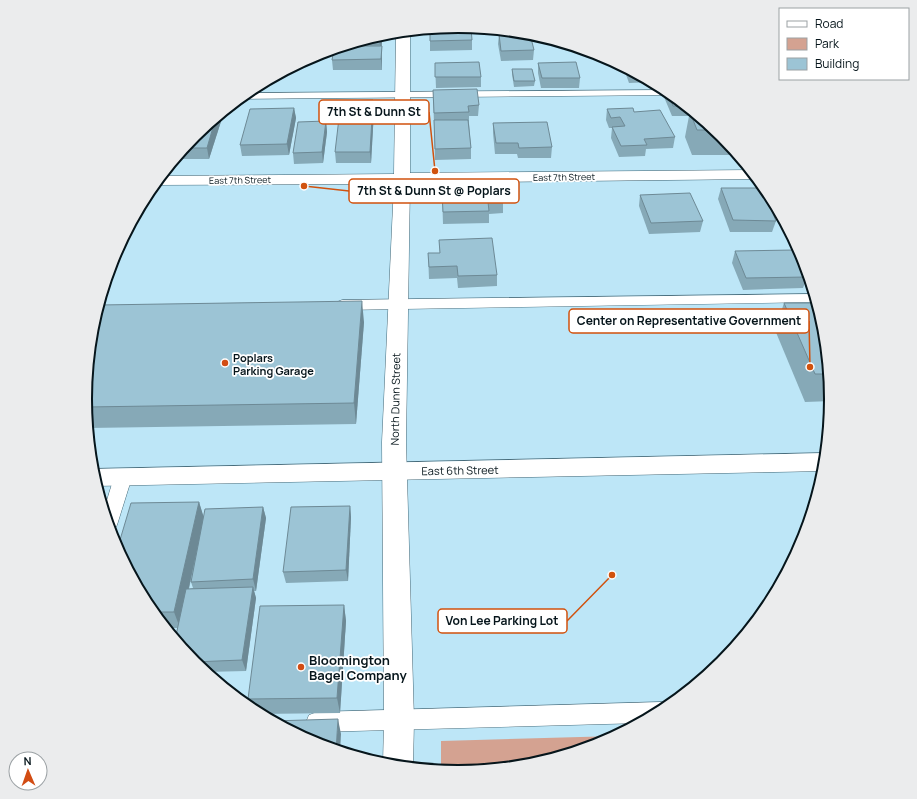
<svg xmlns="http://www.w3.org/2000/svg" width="917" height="799" font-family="Manrope,sans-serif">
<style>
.green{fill:#d4a291}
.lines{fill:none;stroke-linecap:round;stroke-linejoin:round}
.lane-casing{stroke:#436877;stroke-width:1}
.street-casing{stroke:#436877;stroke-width:1}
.secondary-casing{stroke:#436877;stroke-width:1}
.lane{fill:#fff;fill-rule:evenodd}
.street{fill:#fff;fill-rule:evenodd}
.secondary{fill:#fff;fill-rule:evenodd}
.wall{fill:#86a9b7;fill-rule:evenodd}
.shaded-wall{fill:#6d8995}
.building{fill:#9cc4d5;stroke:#6d8995}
.poi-dot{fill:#d24c13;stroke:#fff;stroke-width:1.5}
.labels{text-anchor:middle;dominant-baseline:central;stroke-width:3.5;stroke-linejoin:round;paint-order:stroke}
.far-street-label{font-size:9px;fill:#06151b;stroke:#fff}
.poi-label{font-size:11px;font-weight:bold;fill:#06151b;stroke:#fff;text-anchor:start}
.street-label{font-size:11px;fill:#06151b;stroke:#fff}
.near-poi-label{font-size:13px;font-weight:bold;fill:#06151b;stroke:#fff;text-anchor:start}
.rim{fill:none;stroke:#06151b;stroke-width:2}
.leader{fill:none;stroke:#d1520e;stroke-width:1.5}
.callout-dot{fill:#d1520e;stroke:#fff;stroke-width:1.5}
.callout{fill:#fff;stroke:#d1520e;stroke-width:1.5}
.callout-label{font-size:12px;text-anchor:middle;font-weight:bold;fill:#06151b}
</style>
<rect width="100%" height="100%" fill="#bde6f7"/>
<!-- green -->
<path class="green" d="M617 736 601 745 531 766 458 773 441 771V741Z"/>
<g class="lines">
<!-- lane casing -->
<g class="lane-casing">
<g id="lane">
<path d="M667 90 674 95 239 99 246 93Z"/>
<path d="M815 294 817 302H816L342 310 337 308 335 305 337 302 342 300Z"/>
<path d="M123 470 129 472 132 477 117 525 114 530 110 532 104 510 114 477 117 472Z"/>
<path d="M662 702 670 706 642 723 317 732 309 729 306 722 309 715 317 712Z"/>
</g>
</g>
<!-- street casing -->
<g class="street-casing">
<g id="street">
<path d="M459 26 479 28C473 33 436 34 431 29Z"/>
<path d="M827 453 825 471 96 486 92 469Z"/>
</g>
</g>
<!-- secondary casing -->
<g class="secondary-casing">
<path id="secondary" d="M410 31V173L751 170 758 179 410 183 406 442 414 720 413 768 383 765 384 720 382 442 394 184 154 185 161 176 394 174 396 32Z"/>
</g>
<!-- lane -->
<use href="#lane" class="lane"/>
<!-- street -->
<use href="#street" class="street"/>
<!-- secondary -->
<use href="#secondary" class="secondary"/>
</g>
<!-- wall -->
<g class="wall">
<path d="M430 29 472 40V50L430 51Z"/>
<path d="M382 34V70H333L332 60 333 54H330L329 50Z"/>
<path d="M499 34 534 50 533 60 501 61 498 44Z"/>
<path d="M435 63 481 77V87L436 88Z"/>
<path d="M538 63 580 78 579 88H541L538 73Z"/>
<path d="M623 66 653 82 629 83Z"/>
<path d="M512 69 535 81 534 86 514 87 512 74Z"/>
<path d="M665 88 723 136 732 147 730 155H692L685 137 689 116H672L664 97Z"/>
<path d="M433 90 479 105 478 116H469V123L471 148V159L435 160Z"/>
<path d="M373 100 374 111 371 163H336L335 152Z"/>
<path d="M294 108 296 118 289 155 242 156 240 145Z"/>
<path d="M607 109 634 112 675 137 673 148 646 149 645 156 619 157 611 138 612 128H609L606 120Z"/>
<path d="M224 112 209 159H175L195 135Z"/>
<path d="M326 121 327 132 323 163 294 164 293 153Z"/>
<path d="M493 123 552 147 551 158H518L517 154H495L493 133Z"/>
<path d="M721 188 776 221 772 232H730L718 199Z"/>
<path d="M442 193 503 202V213L489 214V223L443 224Z"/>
<path d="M640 195 703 221 700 232 649 234 639 206Z"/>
<path d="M439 240 497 275V286L458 288 457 278 429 279 428 253H440Z"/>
<path d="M735 251 807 277 803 288 743 290 732 263Z"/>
<path d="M784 303 825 327 832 401 805 402 775 330Z"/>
<path d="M364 322 356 424 88 428 85 399Z"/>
<path d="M199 502 203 516 263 507 266 518 256 591H254L256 598 246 671 205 672 194 663 175 640 178 628H165L148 607ZM194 565 191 582 193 588 189 589Z"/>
<path d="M350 506 351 517 348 581 286 583 283 572Z"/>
<path d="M344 605 346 621 340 713 259 714 252 711 248 699Z"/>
</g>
<!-- shaded-wall -->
<g class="shaded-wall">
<path d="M382 34V40L381 54 380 44Z"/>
<path d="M382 46V70L381 59Z"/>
<path d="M373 100 374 111 371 163 370 152Z"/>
<path d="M294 108 296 118 289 155 287 144Z"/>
<path d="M224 112 209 159 207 148 216 117Z"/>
<path d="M326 121 327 132 323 163 322 152Z"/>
<path d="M362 301 364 322 356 424 354 403Z"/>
<path d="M199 502 204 518 180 628 174 612Z"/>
<path d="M350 506 351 517 348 581 346 570Z"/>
<path d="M263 507 266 518 256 591 253 579Z"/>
<path d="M253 587 256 598 246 671 242 660Z"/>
<path d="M344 605 346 621 340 713 337 698Z"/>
<path d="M338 719 341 734 340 752 336 751Z"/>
</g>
<!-- building -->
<g class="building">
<path d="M435 28H471L472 40 430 41V29Z"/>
<path d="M499 34H530L534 50 501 51Z"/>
<path d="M381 35 380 44H350Z"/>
<path d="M342 46H382L381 59 332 60 334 49Z"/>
<path d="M479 62 481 77H435V63Z"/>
<path d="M576 62 580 78H542L538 63Z"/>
<path d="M512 69H532L535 81H514Z"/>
<path d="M629 69 635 72H631Z"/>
<path d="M477 89 479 105 468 106 469 112 434 113 433 90Z"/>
<path d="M666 89 686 106H673Z"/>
<path d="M373 100 370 152H335L341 101Z"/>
<path d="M294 108 287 144 240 145 250 109Z"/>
<path d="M633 108 634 112 660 110 675 137 644 139 647 145 621 146 612 127 625 126 620 117 611 118 607 109Z"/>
<path d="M690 112H694L716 130H697Z"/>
<path d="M216 117 207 148H184L195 135Z"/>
<path d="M434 120H468L471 148 435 149Z"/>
<path d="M326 121 322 152 293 153 298 122Z"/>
<path d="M547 122 552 147 519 148 518 143H496L493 123Z"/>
<path d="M721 188H762L776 221 733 220Z"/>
<path d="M502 191 503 202H488L489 211 443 212 442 193Z"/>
<path d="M690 193 703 221 651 223 640 195Z"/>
<path d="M492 238 497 275 458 276 457 266 429 267 428 253H440L439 240Z"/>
<path d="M794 250 807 277 746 278 735 251Z"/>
<path d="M362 301 354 403 86 407 85 399 92 326 99 305Z"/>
<path d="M784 303H818L825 327 829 374H815Z"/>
<path d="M199 502 174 612H152L148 607 117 550 131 503Z"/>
<path d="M350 506 346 570 283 572 291 507Z"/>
<path d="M263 507 253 579 191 582 205 509Z"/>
<path d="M253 587 242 660 193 662 175 640 186 589Z"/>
<path d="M344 605 337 698 248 699 260 606Z"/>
<path d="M338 719 336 751 315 744 272 721Z"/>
</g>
<!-- markers -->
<g class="poi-dot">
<circle cx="225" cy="363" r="4"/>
<circle cx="301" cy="667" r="4"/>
</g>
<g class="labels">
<!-- far-street labels -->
<g class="far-street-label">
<text transform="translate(564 177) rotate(-1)">East 7th Street</text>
<text transform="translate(240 180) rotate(-1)">East 7th Street</text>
</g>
<!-- poi labels -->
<g class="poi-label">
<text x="233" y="357">Poplars<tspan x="233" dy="13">Parking Garage</tspan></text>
</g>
<!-- street labels -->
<g class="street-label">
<text transform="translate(395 399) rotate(-89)">North Dunn Street</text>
<text transform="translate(460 470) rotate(-1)">East 6th Street</text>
</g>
<!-- near-poi labels -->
<g class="near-poi-label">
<text x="309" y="660">Bloomington<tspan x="309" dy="15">Bagel Company</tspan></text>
</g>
</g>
<!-- crop -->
<path d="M0 0H917V799H0ZM92 399a366 366 0 1 1 732 0a366 366 0 1 1-732 0Z" fill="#ebeced" fill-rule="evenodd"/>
<path class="rim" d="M92 399a366 366 0 1 1 732 0a366 366 0 1 1-732 0Z"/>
<!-- callouts -->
<path class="leader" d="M435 171L429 112M304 186L349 191M810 367L809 321M612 575L567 621"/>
<g class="callout-dot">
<circle cx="435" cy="171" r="4"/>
<circle cx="304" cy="186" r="4"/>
<circle cx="810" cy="367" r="4"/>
<circle cx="612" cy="575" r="4"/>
</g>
<g class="callout">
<rect x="319" y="100" width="110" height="24" rx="4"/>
<rect x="349" y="179" width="170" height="24" rx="4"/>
<rect x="569" y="309" width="240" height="24" rx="4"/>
<rect x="438" y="609" width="129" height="24" rx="4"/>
</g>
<g class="callout-label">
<text x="374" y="116">7th St &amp; Dunn St</text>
<text x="434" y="195">7th St &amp; Dunn St @ Poplars</text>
<text x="689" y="325">Center on Representative Government</text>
<text x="502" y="625">Von Lee Parking Lot</text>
</g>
<!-- legend -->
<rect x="779" y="8" width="130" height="72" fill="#ffffff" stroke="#9ba1a4"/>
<rect x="787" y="21" width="20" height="6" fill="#ffffff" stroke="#9ba1a4"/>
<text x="815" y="28" font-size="12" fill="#06151b">Road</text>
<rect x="787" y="38" width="20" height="12" fill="#d4a291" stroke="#9ba1a4"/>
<text x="815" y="48" font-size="12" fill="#06151b">Park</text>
<rect x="787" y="58" width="20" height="12" fill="#9cc4d5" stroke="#9ba1a4"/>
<text x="815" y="68" font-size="12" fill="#06151b">Building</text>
<!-- north arrow -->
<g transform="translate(28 771) rotate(358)"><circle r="19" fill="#ffffff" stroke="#9ba1a4"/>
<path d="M0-3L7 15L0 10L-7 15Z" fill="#d24c13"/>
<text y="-6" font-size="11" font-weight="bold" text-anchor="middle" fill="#06151b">N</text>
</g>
</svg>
